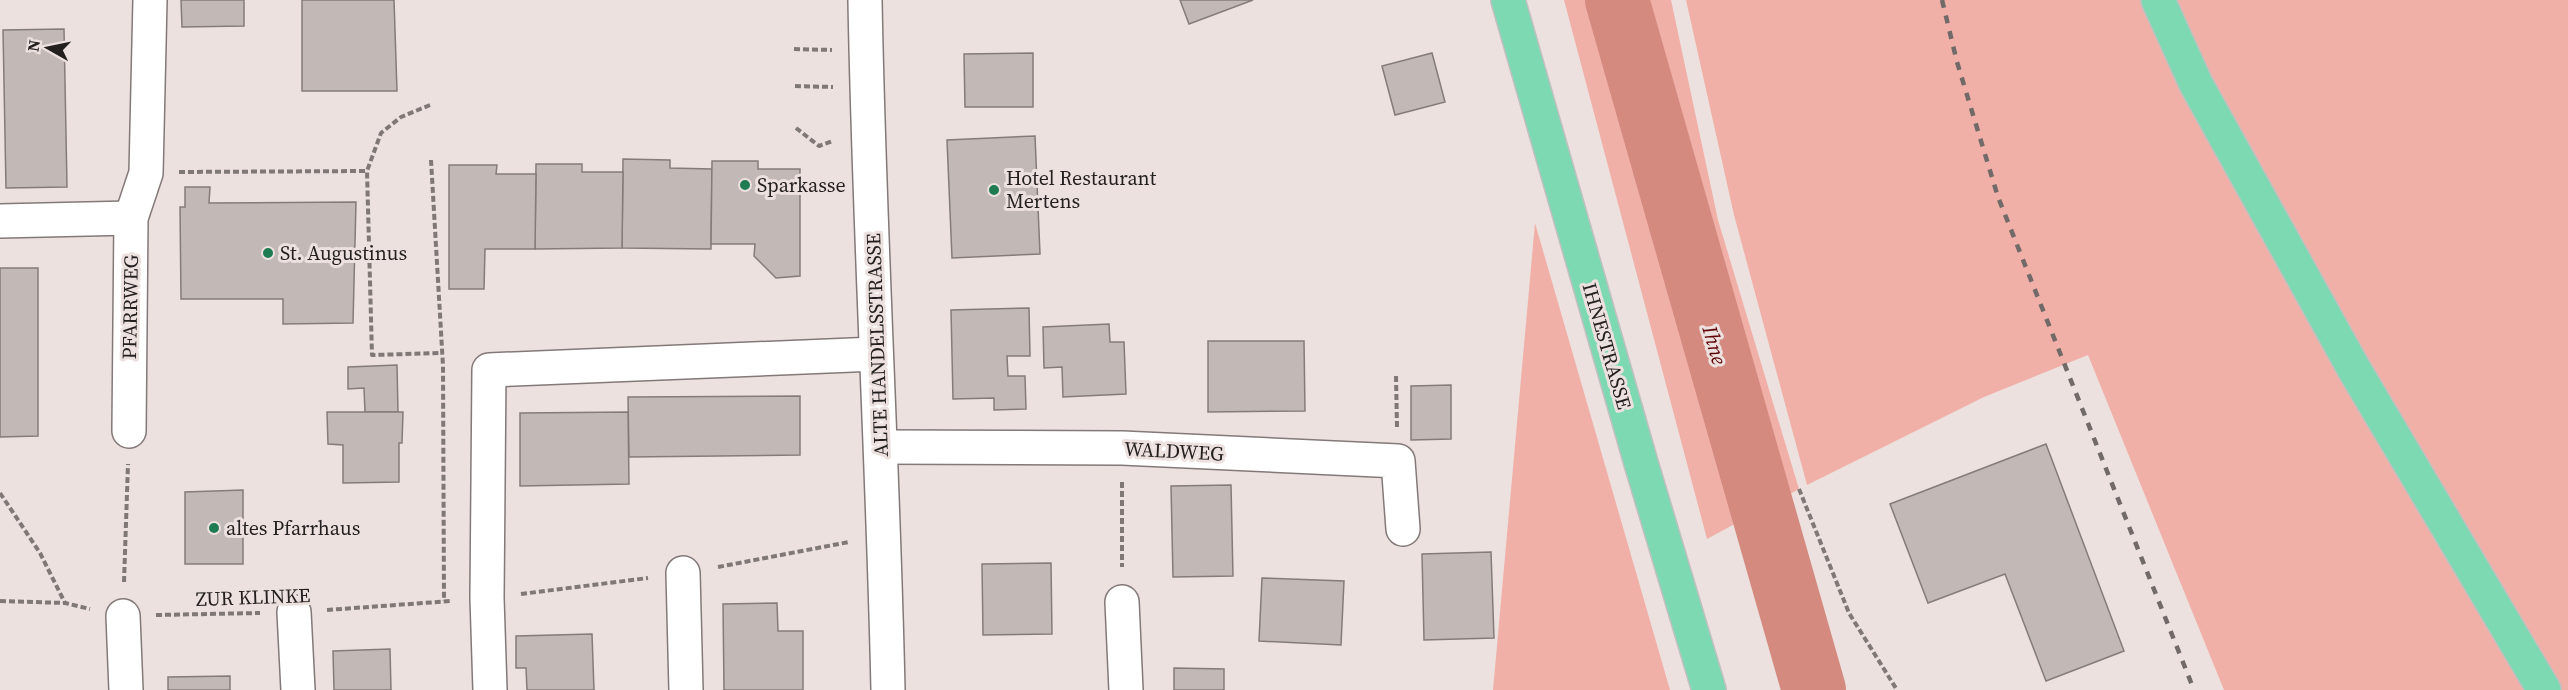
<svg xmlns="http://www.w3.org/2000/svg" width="2568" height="690" font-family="'Source Serif 4',serif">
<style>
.green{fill:#f1b0a7}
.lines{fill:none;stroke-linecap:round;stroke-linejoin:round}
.river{stroke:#d58a80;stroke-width:64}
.building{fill:#c2b8b6;stroke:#857c7a;stroke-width:1.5}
.minor-casing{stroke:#837978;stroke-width:36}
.major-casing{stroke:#c1c0c0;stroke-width:36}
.path{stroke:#7f7877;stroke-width:4;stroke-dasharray:6 3;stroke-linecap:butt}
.minor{stroke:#fff;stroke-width:33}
.major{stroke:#7dd9b2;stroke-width:33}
.rail{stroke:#716a69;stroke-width:4.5;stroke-dasharray:8 8;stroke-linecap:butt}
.poi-dot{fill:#1f7c52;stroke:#ece1df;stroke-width:2}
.labels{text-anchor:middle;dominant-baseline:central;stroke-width:6;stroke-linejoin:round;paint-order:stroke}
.poi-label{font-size:20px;fill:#231f1f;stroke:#ece1df;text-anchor:start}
.street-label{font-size:20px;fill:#231f1f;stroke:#ece1df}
.water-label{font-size:21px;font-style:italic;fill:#5e0004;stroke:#ece1df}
</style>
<rect width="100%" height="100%" fill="#ece1df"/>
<!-- green -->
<g class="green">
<path d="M1564 0H1671L1718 220 1799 489 1707 539Z"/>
<path d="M1686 0H2568V690H2224L2088 355 1984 397 1807 485 1734 215Z"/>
<path d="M1535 223 1670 690H1493Z"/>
</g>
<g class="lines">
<!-- river -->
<path class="river" d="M1617 0 1814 690"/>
</g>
<!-- building -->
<g class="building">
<path d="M181 0H244V26L182 27Z"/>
<path d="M302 0H394L397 91H302Z"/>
<path d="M1180 0H1253L1189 24Z"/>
<path d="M64 29 67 187 6 188 3 30Z"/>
<path d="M1033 53V107H965L964 54Z"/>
<path d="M1432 53 1445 102 1395 115 1382 66Z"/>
<path d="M1035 136 1040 254 952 258 947 140Z"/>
<path d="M623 159 670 160V168L712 169 711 249 622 248Z"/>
<path d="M712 161H758V169H800V276L776 278 754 256 755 244H711Z"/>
<path d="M536 164H582V172H623L622 248 535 249Z"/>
<path d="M449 165H497L496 174H536L535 249H485L484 289H449Z"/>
<path d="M185 187H210L209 203 356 202 353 323 283 324V299H181L180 207H185Z"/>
<path d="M0 268H38V436L0 437Z"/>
<path d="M1029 308 1030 356H1007L1008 376H1025L1026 409 994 410V398L953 399 951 310Z"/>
<path d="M1109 324 1110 342H1124L1126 394 1063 397 1062 367 1044 368 1043 327Z"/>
<path d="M1208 341H1304L1305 411 1208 412Z"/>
<path d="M397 365 398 412H365L364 388 348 389V367Z"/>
<path d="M1451 385V439L1411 440V386Z"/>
<path d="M800 396V455L629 457 628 397Z"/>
<path d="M327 412H403L402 443H399V482L343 483V445L328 444Z"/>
<path d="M628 412 629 484 520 486V413Z"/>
<path d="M2046 444 2124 651 2046 681 2005 574 1928 603 1890 504Z"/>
<path d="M1231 485 1233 576 1173 577 1171 486Z"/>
<path d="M243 490V564H185V492Z"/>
<path d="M1491 552 1494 638 1424 640 1422 554Z"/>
<path d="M1051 563 1052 634 983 635 982 564Z"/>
<path d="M1262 578 1344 581 1341 645 1259 641Z"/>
<path d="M777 603 778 631H803V690H724L723 604Z"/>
<path d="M592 634 594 690H527L526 668H516V636Z"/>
<path d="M390 649 391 690H334L333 651Z"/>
<path d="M1174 668 1224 669V690H1174Z"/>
<path d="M230 676V690H168V677Z"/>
</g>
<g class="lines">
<!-- minor casing -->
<g class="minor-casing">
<g id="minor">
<path d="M865 0C869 230 883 460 888 690"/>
<path d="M0 221 131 218"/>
<path d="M129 431 131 218 146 173 150 0"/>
<path d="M881 447 1122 448 1398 461 1403 529"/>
<path d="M683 573 686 690"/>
<path d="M1122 602 1126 690"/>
<path d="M294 612 298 690"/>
<path d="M123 616 126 690"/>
<path d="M490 690 487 598 489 370 876 354"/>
</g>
</g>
<!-- major casing -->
<g class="major-casing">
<g id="major">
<path d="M1508 0 1641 463 1709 690"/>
<path d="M2158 0 2196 84 2354 369 2544 690"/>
</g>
</g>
<!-- path -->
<g class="path">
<path d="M794 49 832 50"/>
<path d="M795 86 833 87"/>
<path d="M430 105 401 117 381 133 367 171 372 355 442 353"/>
<path d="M796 128 819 146 833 141"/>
<path d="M431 160 443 366 444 601"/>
<path d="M179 172 367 171"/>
<path d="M1396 376 1397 427"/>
<path d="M1122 482V567"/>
<path d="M1799 489 1849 613 1897 690"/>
<path d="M0 493 40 553 65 603"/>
<path d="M718 567 849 542"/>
<path d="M124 582 128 464"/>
<path d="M521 594 648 578"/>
<path d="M0 601 65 603 90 609"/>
<path d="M327 610 451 601"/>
<path d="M156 615 260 613"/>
</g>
<!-- minor -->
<use href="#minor" class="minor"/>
<!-- major -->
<use href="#major" class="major"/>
<!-- rail -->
<path class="rail" d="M1942 0 1957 62 1998 197 2194 690"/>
</g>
<!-- markers -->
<g class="poi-dot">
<circle cx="745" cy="185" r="6"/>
<circle cx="994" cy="190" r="6"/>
<circle cx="268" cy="253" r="6"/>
<circle cx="214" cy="528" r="6"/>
</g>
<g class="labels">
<!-- poi labels -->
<g class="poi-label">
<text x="1006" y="178">Hotel Restaurant<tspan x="1006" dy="23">Mertens</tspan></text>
<text x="757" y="185">Sparkasse</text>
<text x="280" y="253">St. Augustinus</text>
<text x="226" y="528">altes Pfarrhaus</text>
</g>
<!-- street labels -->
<g class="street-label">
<text transform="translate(130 307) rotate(-89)">PFARRWEG</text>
<text transform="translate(877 345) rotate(-92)">ALTE HANDELSSTRASSE</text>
<text transform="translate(1607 346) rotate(74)">IHNESTRASSE</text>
<text transform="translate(1174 451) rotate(3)">WALDWEG</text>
<text transform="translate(253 597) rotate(-2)">ZUR KLINKE</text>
</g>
<!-- water labels -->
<g class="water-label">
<text transform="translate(1715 345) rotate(74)">Ihne</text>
</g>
</g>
<!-- north arrow -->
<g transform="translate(48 48) rotate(279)" stroke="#ece1df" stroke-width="4.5" paint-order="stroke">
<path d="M0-4.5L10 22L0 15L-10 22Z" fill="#231f1f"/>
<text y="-9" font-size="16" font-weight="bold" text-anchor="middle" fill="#231f1f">N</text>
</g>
</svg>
